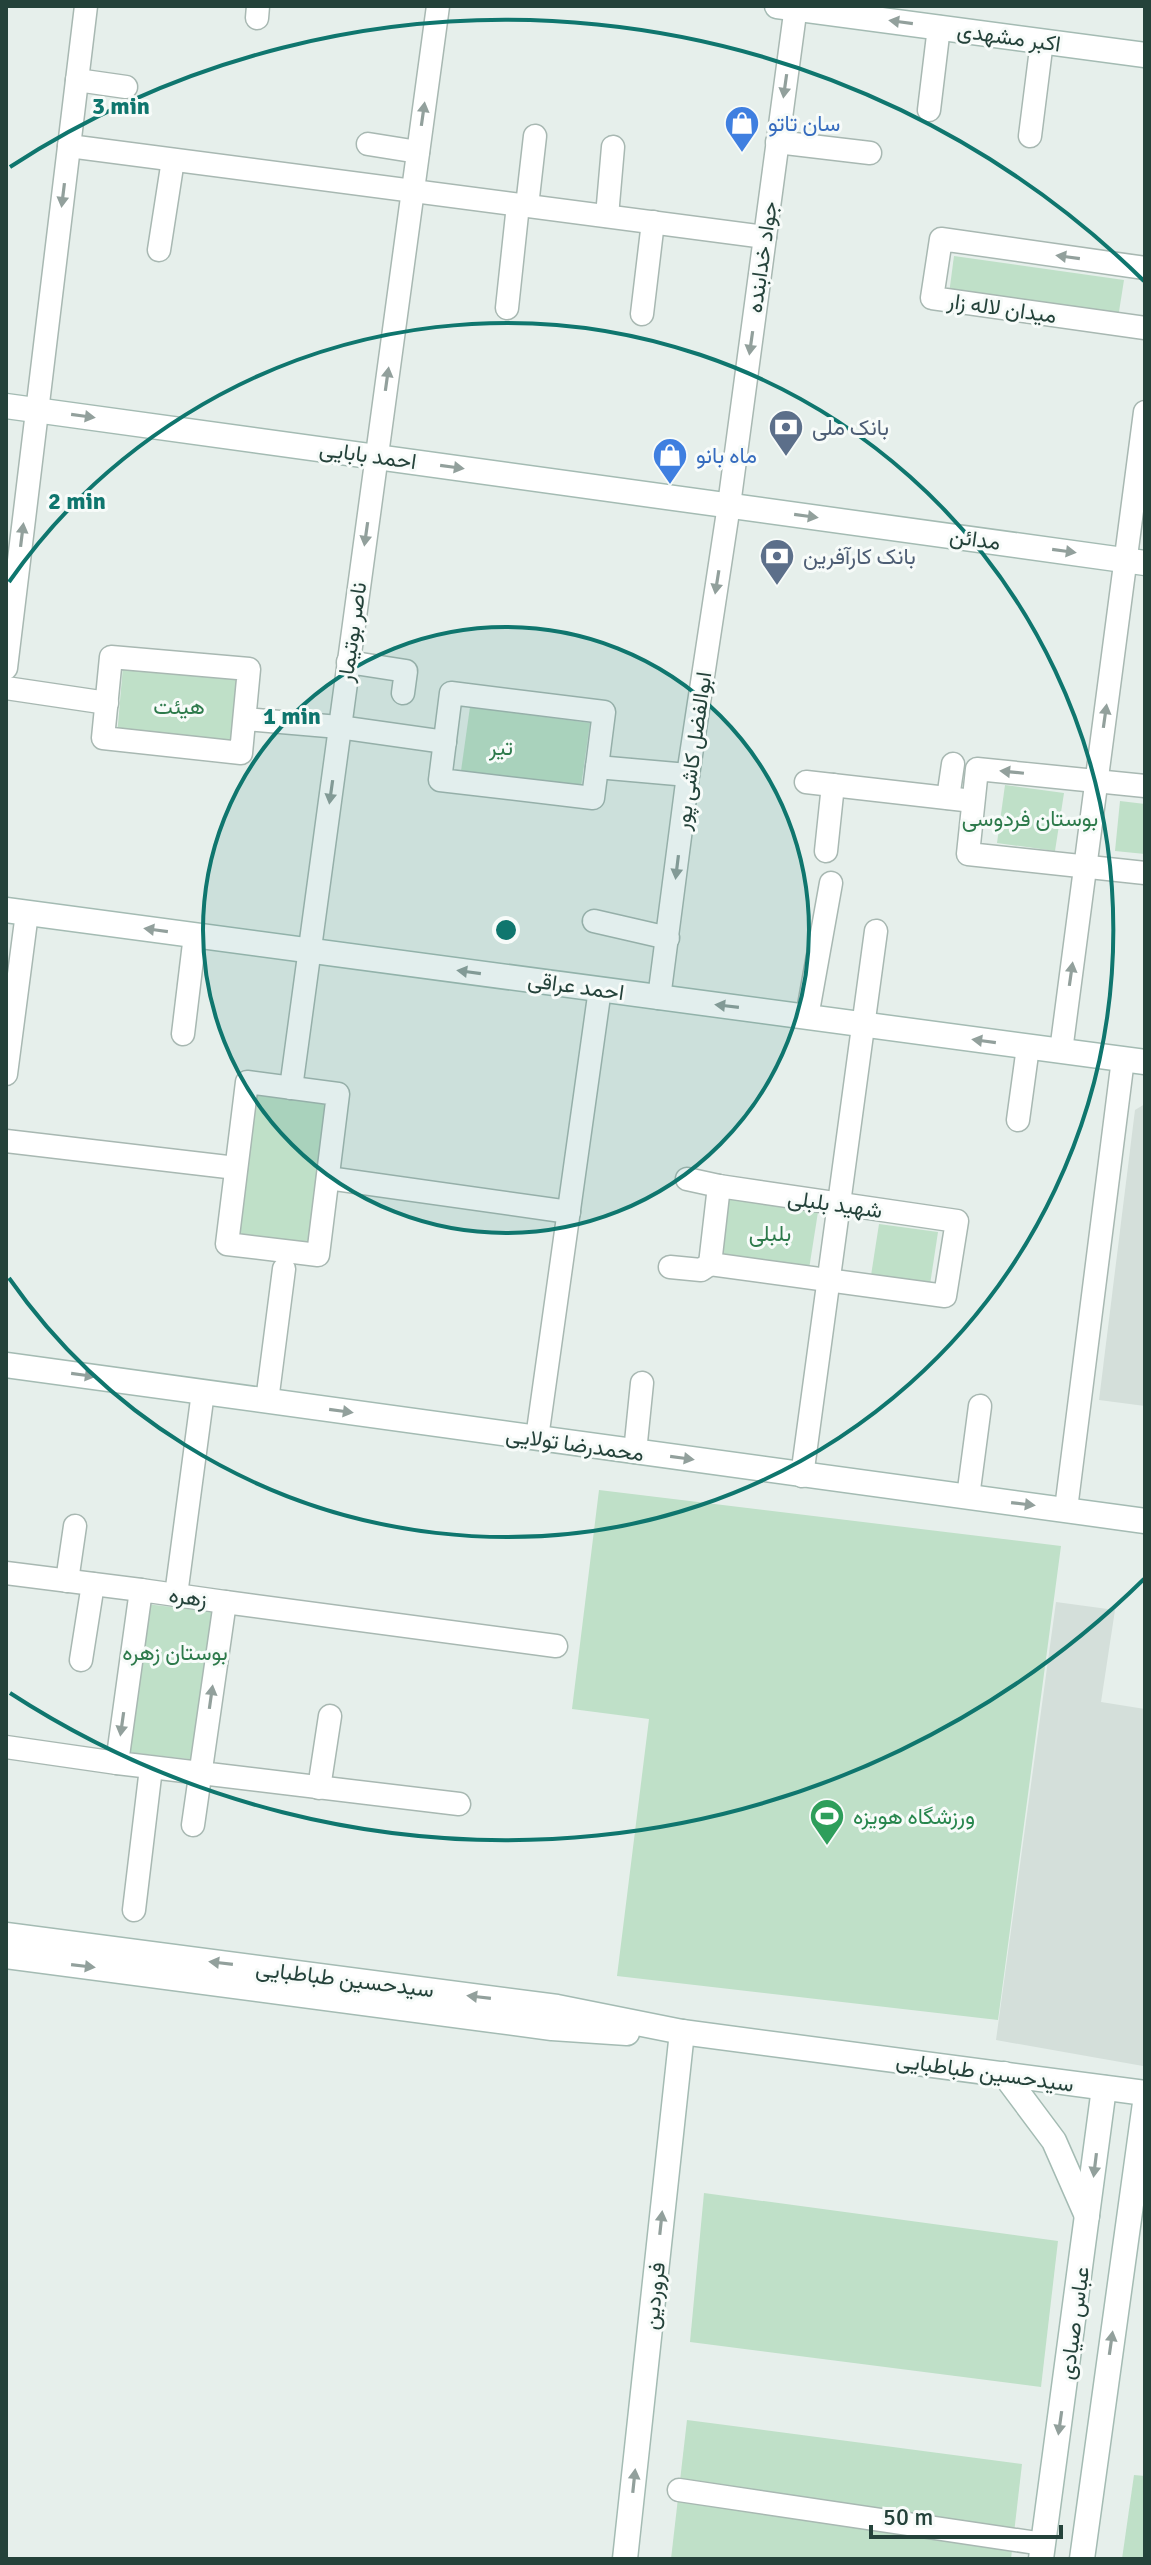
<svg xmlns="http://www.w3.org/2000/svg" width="1151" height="2565" font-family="Signika,Vazirmatn,sans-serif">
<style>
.built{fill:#d4dfda}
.green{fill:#bfe0c8}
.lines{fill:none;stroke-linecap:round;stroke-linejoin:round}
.street-casing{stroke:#a8b8b2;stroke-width:25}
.secondary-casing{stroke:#a4bbb3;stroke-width:27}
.street{stroke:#fff;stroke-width:22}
.secondary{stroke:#fff;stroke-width:24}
.oneway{fill:#92a09c}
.ring{fill:none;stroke:#0f766e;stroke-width:4}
.labels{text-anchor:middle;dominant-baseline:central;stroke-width:6;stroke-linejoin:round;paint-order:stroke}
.street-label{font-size:22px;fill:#24423a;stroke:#f7fbf9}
.shop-label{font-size:22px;fill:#366cbe;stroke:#f7fbf9;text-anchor:start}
.service-label{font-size:22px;fill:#4e5e75;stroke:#f7fbf9;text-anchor:start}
.park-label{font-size:22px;fill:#2d7a4b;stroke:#f7fbf9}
.leisure-label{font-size:22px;fill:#27864d;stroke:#f7fbf9;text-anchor:start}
.centre{fill:#0f766e;stroke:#f7fbf9;stroke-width:4}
.ring-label{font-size:24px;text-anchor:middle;font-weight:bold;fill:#0f766e;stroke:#f7fbf9;stroke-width:6;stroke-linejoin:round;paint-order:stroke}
</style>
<rect width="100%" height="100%" fill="#e6efeb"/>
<!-- built -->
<g class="built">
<path d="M1145 1104V1406L1099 1400 1135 1110Z"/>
<path d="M1056 1602 1115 1610 1101 1702 1145 1709 1143 2066 996 2040Z"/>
</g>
<!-- green -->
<g class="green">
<path d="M954 256 1124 280 1118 318 949 294Z"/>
<path d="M123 666 241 676 235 746 117 736Z"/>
<path d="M470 707 590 723 580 794 460 778Z"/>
<path d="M1005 785 1064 793 1055 851 997 843Z"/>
<path d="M1120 801 1145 804V854L1115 851Z"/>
<path d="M252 1089 332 1099 314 1248 234 1238Z"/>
<path d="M729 1198 818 1212 809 1269 721 1255Z"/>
<path d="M879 1224 938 1232 929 1291 870 1282Z"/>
<path d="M599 1490 1061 1546 998 2020 617 1976 649 1719 572 1709Z"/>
<path d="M146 1604 215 1612 197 1760 128 1752Z"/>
<path d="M704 2193 1058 2241 1041 2387 690 2342Z"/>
<path d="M687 2420 1022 2464 1011 2559H671Z"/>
<path d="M1134 2475 1145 2476V2559H1122Z"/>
</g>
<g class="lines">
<!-- street casing -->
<g class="street-casing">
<g id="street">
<path d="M257 18 258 6"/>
<path d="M77 80 126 87"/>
<path d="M929 110 939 27"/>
<path d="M1030 136 1042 41"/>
<path d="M777 142 870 153"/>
<path d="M368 144 418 152"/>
<path d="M69 146 765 237"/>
<path d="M527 206 535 136"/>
<path d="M607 216 613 147"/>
<path d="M159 250 173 160"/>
<path d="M1145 268 941 239 932 298 1145 328"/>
<path d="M507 308 518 205"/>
<path d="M642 314 653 222"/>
<path d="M111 657 249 669 241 753 103 738Z"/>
<path d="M348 662 406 671 403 693"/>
<path d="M6 668 86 6"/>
<path d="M6 688 107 703"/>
<path d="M451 693 604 712 593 798 440 780Z"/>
<path d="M245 719 339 727 445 742"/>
<path d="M597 767 688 775"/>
<path d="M806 782 973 801"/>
<path d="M1145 786 977 769 968 854 1145 873"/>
<path d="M948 798 953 764"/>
<path d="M826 851 833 785"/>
<path d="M594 921 668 938"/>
<path d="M659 998 688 775 729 505 796 6"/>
<path d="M807 1017 831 883"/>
<path d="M183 1034 195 935"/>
<path d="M1061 1051 1145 412"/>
<path d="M6 1074 27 913"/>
<path d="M247 1082 338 1094 318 1255 227 1244Z"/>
<path d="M291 1088 438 6"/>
<path d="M1018 1120 1028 1047"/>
<path d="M6 1141 236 1168"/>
<path d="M328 1178 569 1212"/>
<path d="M687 1179 719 1186"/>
<path d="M719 1186 957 1221 945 1296 710 1264Z"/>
<path d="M670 1267 701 1270 710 1264"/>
<path d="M267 1401 284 1269"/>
<path d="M537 1438 600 989"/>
<path d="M635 1452 642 1383"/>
<path d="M802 1476 876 931"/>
<path d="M968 1497 980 1406"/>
<path d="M1066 1509 1123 1059"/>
<path d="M6 1573 141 1590"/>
<path d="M67 1581 75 1526"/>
<path d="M176 1595 203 1392"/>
<path d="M225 1602 556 1646"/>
<path d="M81 1660 93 1584"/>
<path d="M6 1747 117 1763"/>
<path d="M319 1788 330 1716"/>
<path d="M193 1825 225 1602 141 1590 117 1763 459 1804"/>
<path d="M134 1910 151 1768"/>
<path d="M679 2490 1043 2544"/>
</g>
</g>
<!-- secondary casing -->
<g class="secondary-casing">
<g id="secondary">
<path d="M777 6 1145 55"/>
<path d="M6 406 1145 563"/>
<path d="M6 910 1145 1062"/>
<path d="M6 1365 1145 1521"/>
<path d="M6 1935 557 2007 682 2032 1145 2093"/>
<path d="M6 1956 552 2028 627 2033"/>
<path d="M1004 2074 1054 2141 1087 2216"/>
<path d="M625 2559 682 2032"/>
<path d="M1041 2559 1104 2088"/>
<path d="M1082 2559 1145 2103"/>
</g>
</g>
<!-- street -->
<use href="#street" class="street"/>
<!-- secondary -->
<use href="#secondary" class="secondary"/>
</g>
<!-- one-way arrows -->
<defs><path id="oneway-solid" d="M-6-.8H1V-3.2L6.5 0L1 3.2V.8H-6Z" transform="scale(2)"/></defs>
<g class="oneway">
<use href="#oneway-solid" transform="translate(901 22) rotate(-172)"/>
<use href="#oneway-solid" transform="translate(785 86) rotate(98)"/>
<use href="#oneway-solid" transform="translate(423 114) rotate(-82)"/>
<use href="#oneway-solid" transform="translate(63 195) rotate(97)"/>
<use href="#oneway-solid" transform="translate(1068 257) rotate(-172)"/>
<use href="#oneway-solid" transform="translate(751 343) rotate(98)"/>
<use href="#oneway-solid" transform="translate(387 379) rotate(-82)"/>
<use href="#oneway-solid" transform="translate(83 416) rotate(8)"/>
<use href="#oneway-solid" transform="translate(452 467) rotate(8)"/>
<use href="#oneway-solid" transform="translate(806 516) rotate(8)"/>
<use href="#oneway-solid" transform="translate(366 534) rotate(98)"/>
<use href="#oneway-solid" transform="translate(22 535) rotate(-83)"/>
<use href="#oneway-solid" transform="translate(1064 551) rotate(8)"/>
<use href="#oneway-solid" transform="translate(717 582) rotate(99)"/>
<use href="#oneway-solid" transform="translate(1105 716) rotate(-82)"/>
<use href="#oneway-solid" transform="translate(1012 772) rotate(-174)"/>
<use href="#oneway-solid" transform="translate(331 792) rotate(98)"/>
<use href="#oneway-solid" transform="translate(677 867) rotate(97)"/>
<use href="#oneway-solid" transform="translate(156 930) rotate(-172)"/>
<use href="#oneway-solid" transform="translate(469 972) rotate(-172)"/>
<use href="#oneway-solid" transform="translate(1071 974) rotate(-82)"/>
<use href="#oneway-solid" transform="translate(727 1006) rotate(-173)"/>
<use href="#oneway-solid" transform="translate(984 1041) rotate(-172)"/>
<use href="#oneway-solid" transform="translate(83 1375) rotate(8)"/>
<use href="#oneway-solid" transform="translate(341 1411) rotate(8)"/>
<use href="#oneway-solid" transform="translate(682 1458) rotate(8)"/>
<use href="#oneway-solid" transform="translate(1023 1504) rotate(7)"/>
<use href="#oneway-solid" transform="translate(211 1697) rotate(-82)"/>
<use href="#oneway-solid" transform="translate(122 1724) rotate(98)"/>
<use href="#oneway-solid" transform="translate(221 1963) rotate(-173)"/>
<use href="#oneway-solid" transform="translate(83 1966) rotate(7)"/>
<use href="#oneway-solid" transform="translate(479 1997) rotate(-173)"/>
<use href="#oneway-solid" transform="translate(1095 2165) rotate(97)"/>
<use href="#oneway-solid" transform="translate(661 2223) rotate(-84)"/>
<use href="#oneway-solid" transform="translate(1111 2343) rotate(-82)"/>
<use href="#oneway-solid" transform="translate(1060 2423) rotate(98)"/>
<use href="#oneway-solid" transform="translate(634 2481) rotate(-84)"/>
</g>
<!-- distance rings -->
<circle cx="506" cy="930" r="303" fill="#0f766e" fill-opacity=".12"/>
<g class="ring">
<circle cx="506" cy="930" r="303"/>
<path d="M9 582A607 607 0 1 1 9 1278"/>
<path d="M1144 1579A910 910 0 0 1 10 1693M10 167A910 910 0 0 1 1144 281"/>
</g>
<!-- icons -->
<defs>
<g id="shop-pin" transform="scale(1.8)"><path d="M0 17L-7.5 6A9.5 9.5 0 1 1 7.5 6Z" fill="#3f7fe0" stroke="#f7fbf9"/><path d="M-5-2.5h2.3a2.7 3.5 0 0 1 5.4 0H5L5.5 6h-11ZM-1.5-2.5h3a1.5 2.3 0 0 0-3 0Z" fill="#fff"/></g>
<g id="bank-pin" transform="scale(1.8)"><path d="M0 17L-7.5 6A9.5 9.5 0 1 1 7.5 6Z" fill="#5c6f8a" stroke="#f7fbf9"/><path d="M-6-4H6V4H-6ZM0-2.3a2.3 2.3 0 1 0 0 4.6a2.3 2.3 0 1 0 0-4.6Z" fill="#fff"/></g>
<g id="stadium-pin" transform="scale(1.8)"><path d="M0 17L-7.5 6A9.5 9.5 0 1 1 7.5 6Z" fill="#2e9e5b" stroke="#f7fbf9"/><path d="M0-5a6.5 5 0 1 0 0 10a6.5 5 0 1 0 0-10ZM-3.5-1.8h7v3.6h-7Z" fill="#fff"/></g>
</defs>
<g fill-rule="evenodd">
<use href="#shop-pin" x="742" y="123"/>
<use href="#bank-pin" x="786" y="427"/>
<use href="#shop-pin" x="670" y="455"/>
<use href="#bank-pin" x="777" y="556"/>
<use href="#stadium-pin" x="827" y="1816"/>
</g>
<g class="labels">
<!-- street labels -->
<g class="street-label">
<text transform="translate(1009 37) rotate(8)">اکبر مشهدی</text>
<text transform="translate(762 257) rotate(-82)">جواد خدابنده</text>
<text transform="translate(1002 308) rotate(8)">میدان لاله زار</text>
<text transform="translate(368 455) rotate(8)">احمد بابایی</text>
<text transform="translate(975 539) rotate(8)">مدائن</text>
<text transform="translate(352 632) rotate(-82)">ناصر بوتیمار</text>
<text transform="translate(693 751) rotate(-82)">ابوالفضل کاشی پور</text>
<text transform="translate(576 986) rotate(8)">احمد عراقی</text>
<text transform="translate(835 1204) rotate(8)">شهید بلبلی</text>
<text transform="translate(575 1444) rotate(8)">محمدرضا تولایی</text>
<text transform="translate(188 1597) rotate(8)">زهره</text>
<text transform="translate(345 1979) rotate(7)">سیدحسین طباطبایی</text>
<text transform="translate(985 2072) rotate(8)">سیدحسین طباطبایی</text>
<text transform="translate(654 2296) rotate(-84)">فروردین</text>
<text transform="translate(1074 2323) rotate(-82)">عباس صیادی</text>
</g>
<!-- shop labels -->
<g class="shop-label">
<text x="768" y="123">سان تاتو</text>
<text x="696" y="455">ماه بانو</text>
</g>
<!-- service labels -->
<g class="service-label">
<text x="812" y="427">بانک ملی</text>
<text x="803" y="556">بانک کارآفرین</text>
</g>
<!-- park labels -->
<g class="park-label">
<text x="179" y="706">هیئت</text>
<text x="501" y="747">تیر</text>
<text x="1030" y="818">بوستان فردوسی</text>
<text x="770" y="1233">بلبلی</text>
<text x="175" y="1652">بوستان زهره</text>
</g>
<!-- leisure labels -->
<g class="leisure-label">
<text x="853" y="1816">ورزشگاه هویزه</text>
</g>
</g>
<circle cx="506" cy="930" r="12" class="centre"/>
<g class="ring-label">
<text x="121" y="114">3 min</text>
<text x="77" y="509">2 min</text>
<text x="292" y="724">1 min</text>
</g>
<!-- border -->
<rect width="1151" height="2565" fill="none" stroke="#24423a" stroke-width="16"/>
<!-- scale -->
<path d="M871 2525v12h190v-12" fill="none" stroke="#24423a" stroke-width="4"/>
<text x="883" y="2525" font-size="24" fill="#24423a" stroke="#f7fbf9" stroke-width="6" paint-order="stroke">50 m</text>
</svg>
